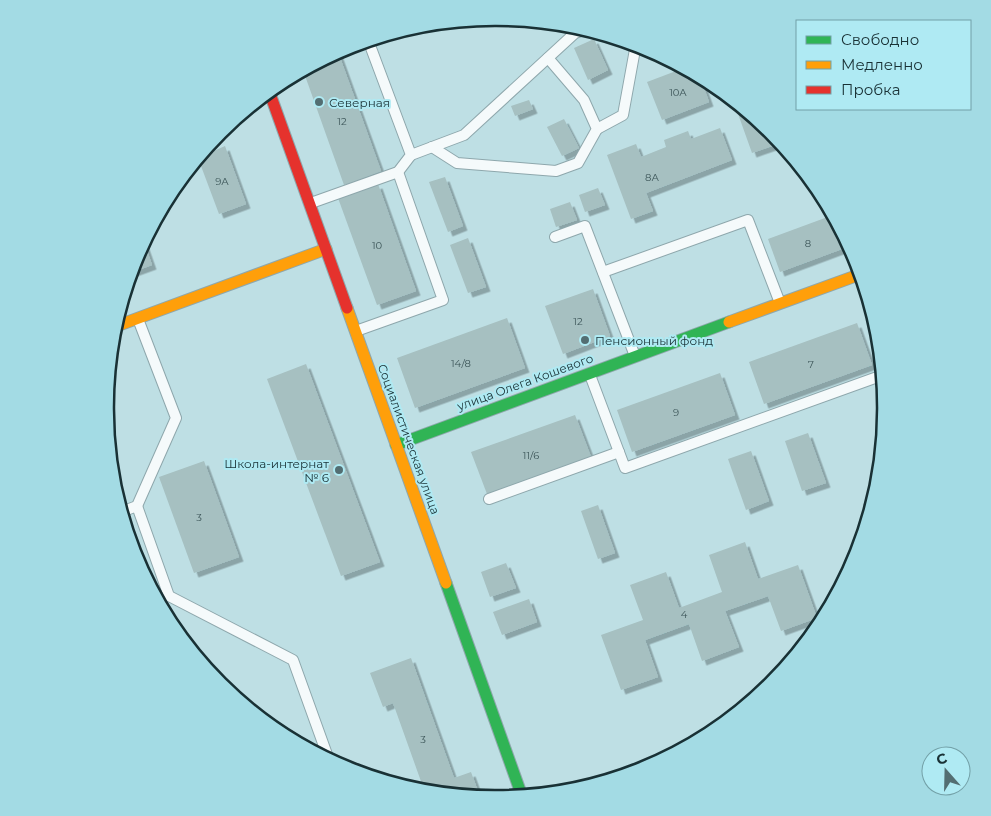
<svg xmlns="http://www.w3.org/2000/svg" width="991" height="816" font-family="Montserrat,sans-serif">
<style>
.building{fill:#a6c0c1;filter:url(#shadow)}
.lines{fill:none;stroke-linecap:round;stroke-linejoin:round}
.lane-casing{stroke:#8ea7ac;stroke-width:12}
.fast-casing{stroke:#8ea7ac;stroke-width:13}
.slow-casing{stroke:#8ea7ac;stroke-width:13}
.jam-casing{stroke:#8ea7ac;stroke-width:13}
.lane{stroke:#f5fafb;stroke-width:10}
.fast{stroke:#30b455;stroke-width:11}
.slow{stroke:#ff9f0a;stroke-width:11}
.jam{stroke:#e5322d;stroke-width:11}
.poi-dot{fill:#536e72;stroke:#afeaf3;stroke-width:2}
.labels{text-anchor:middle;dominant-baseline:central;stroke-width:4;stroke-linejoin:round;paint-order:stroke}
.number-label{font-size:10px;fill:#3c5558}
.poi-label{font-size:12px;fill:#193135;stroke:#afeaf3;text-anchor:start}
.street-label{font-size:12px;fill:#193135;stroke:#afeaf3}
.rim{fill:none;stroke:#193135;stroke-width:2.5}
</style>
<defs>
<filter id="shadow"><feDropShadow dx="4.5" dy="4.5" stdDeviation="0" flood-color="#0004"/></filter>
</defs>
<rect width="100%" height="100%" fill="#bedfe4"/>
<!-- building -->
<g class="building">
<path d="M594 39 608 70 588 80 574 48Z"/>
<path d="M338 52 381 171 344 185 303 70Z"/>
<path d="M684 68 700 77 709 102 662 120 647 82Z"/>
<path d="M529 100 533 109 515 116 511 106Z"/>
<path d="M743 109 772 132 781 143 752 153 737 111Z"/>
<path d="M564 119 579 148 562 156 547 127Z"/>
<path d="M720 128 732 160 646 193 653 211 631 219 607 155 636 144 641 157 666 147 664 140 688 131 691 139Z"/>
<path d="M225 146 246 204 219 214 198 158Z"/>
<path d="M445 177 463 226 448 232 429 182Z"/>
<path d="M378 184 416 291 377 305 338 198Z"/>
<path d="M598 188 605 205 585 212 579 195Z"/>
<path d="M570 202 577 220 556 227 550 209Z"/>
<path d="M833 215 850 246 780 272 768 239Z"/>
<path d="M468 238 486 287 468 293 450 245Z"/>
<path d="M144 242 152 265 130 273 135 258Z"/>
<path d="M593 289 610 336 563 354 545 306Z"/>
<path d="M507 318 525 368 415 408 397 358Z"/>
<path d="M857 323 872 365 764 404 749 362Z"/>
<path d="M306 364 380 562 341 576 267 379Z"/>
<path d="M720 373 735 415 632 452 617 410Z"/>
<path d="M575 415 591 457 487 494 471 452Z"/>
<path d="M808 433 826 483 802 491 785 441Z"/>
<path d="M751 451 769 501 746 510 728 459Z"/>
<path d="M204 461 239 557 194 573 159 477Z"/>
<path d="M874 500 868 519 863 504Z"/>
<path d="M598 505 615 553 598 559 581 511Z"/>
<path d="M745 542 758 579 798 565 817 618 781 631 768 596 725 611 739 647 702 661 689 624 645 640 658 677 621 690 601 635 643 620 630 585 666 572 679 608 722 592 709 555Z"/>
<path d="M506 563 516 588 490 597 481 572Z"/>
<path d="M529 599 537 622 502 635 493 612Z"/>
<path d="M411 658 454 778 471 772 480 797 416 790 423 787 393 703 383 707 370 673Z"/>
</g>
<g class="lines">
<!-- lane casing -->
<g class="lane-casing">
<g id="lane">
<path d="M597 129 623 115 636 44"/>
<path d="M432 147 457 163 556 171 578 163 597 129 584 100 548 58"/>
<path d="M411 155 464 135 575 33 586 29"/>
<path d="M311 203 398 172 411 155 368 40"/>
<path d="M555 237 585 226 635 356"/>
<path d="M603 272 748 220 780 303"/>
<path d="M356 331 443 300 398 172"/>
<path d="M590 375 625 468 883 375"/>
<path d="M489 499 619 452"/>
<path d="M137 506 169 596 293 660 329 760"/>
<path d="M121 512 137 506 176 418 138 319"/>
</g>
</g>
<!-- fast casing -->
<g class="fast-casing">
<g id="fast">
<path d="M396 445 729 322"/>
<path d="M446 583 522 796"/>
</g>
</g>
<!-- slow casing -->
<g class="slow-casing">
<g id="slow">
<path d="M347 308 446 583"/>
<path d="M729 322 861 274"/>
<path d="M114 327 326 249"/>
</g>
</g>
<!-- jam casing -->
<g class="jam-casing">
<path id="jam" d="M269 91 347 308"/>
</g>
<!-- lane -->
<use href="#lane" class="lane"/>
<!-- fast -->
<use href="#fast" class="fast"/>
<!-- slow -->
<use href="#slow" class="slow"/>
<!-- jam -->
<use href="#jam" class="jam"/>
</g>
<!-- markers -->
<g class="poi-dot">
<circle cx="319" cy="102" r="5"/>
<circle cx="585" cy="340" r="5"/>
<circle cx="339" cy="470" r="5"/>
</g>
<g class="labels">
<!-- number labels -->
<g class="number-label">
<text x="678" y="92">10А</text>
<text x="342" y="121">12</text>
<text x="652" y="177">8А</text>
<text x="222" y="181">9А</text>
<text x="808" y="243">8</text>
<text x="377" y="245">10</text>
<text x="578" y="321">12</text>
<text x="461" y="363">14/8</text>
<text x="811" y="364">7</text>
<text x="676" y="412">9</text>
<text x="531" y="455">11/6</text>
<text x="199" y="517">3</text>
<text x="684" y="614">4</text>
<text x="423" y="739">3</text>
</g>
<!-- poi labels -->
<g class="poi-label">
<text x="329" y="102">Северная</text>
<text x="595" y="340">Пенсионный фонд</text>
<text x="329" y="463" text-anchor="end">Школа-интернат<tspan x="329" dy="14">№ 6</tspan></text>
</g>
<!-- street labels -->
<g class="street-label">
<text transform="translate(525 382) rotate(-20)">улица Олега Кошевого</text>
<text transform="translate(409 439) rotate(70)">Социалистическая улица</text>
</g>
</g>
<!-- crop -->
<path d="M0 0H991V816H0ZM495 26H496A381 381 0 0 1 877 407V409A381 381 0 0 1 496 790H495A381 381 0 0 1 114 409V407A381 381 0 0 1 495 26Z" fill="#a3dbe4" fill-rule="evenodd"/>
<path class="rim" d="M495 26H496A381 381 0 0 1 877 407V409A381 381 0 0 1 496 790H495A381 381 0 0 1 114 409V407A381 381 0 0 1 495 26Z"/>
<!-- legend -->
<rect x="796" y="20" width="175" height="90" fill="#afeaf3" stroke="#73a0a7"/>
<rect x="806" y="36" width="25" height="8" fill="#30b455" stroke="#73a0a7"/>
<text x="841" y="45" font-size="15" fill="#193135">Свободно</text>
<rect x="806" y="61" width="25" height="8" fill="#ff9f0a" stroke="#73a0a7"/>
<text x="841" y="70" font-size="15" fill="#193135">Медленно</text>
<rect x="806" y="86" width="25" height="8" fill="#e5322d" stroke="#73a0a7"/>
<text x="841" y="95" font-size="15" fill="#193135">Пробка</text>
<!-- north arrow -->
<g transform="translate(946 771) rotate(340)"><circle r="24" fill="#afeaf3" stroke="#73a0a7"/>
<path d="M0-4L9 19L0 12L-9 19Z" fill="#536e72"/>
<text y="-8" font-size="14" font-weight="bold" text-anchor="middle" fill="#193135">С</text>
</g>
</svg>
